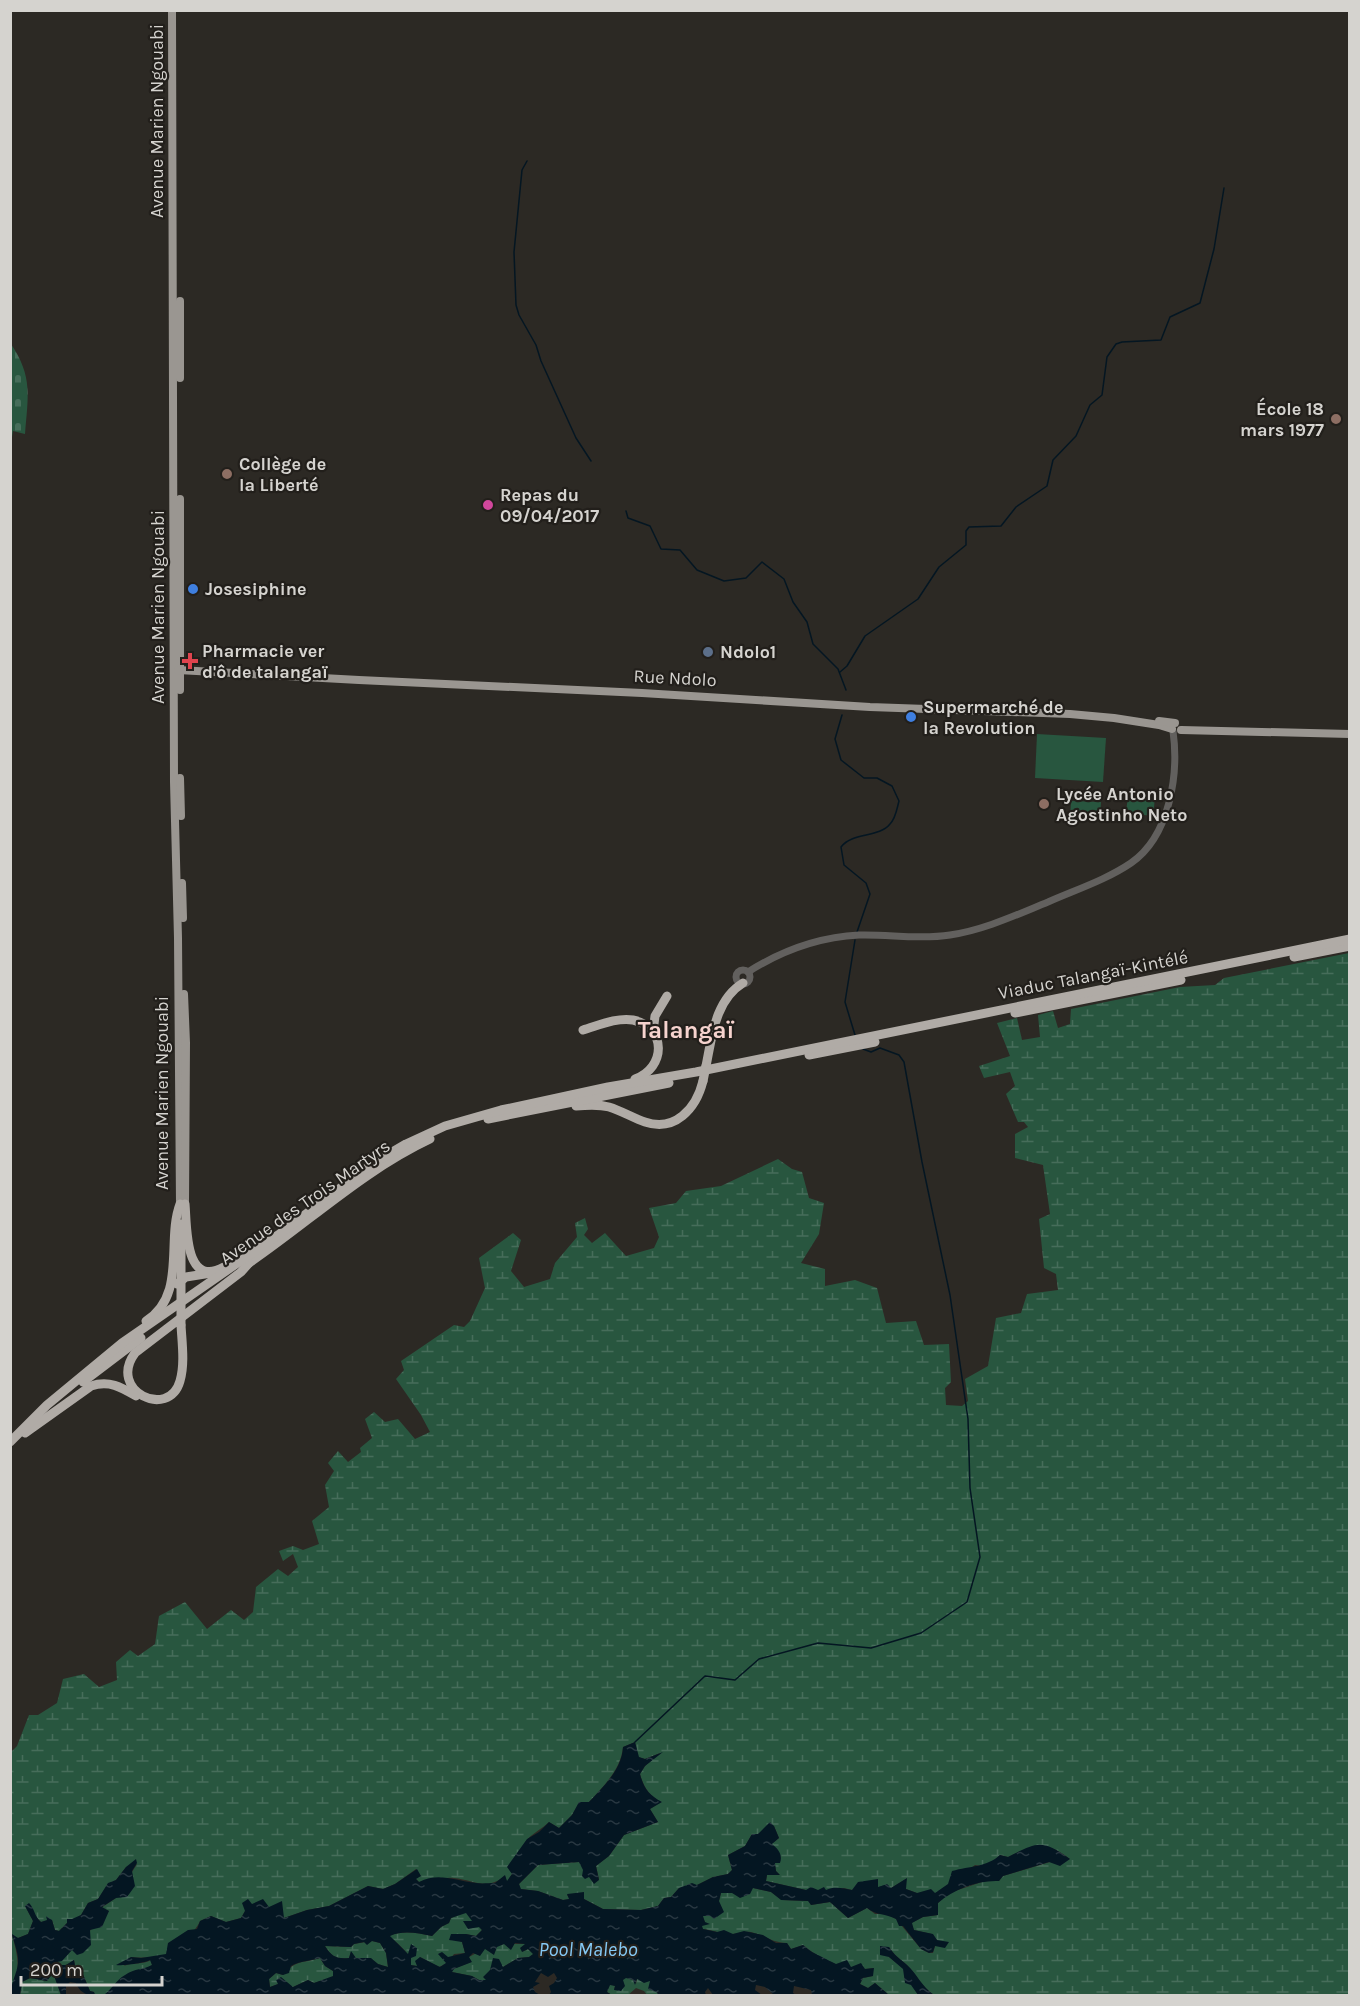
<svg xmlns="http://www.w3.org/2000/svg" width="1360" height="2006" font-family="Karla,sans-serif">
<style>
.wetland{fill:url(#wetland-marsh)}
.cemetery{fill:url(#cemetery-stones)}
.park{fill:#28563f}
.water{fill:url(#water-ripples);fill-rule:evenodd}
.lines{fill:none;stroke-linecap:round;stroke-linejoin:round}
.stream{stroke:#041622;stroke-width:1.5}
.minor{stroke:#62605e;stroke-width:7}
.major{stroke:#9a9691;stroke-width:8}
.highway{stroke:#b0aba6;stroke-width:9}
.highway-bridge{stroke:#b0aba6;stroke-width:9}
.education-dot{fill:#8d6e63;stroke:#221f1b;stroke-width:2}
.hotel-dot{fill:#d1479c;stroke:#221f1b;stroke-width:2}
.shop-dot{fill:#3f7fe0;stroke:#221f1b;stroke-width:2}
.service-dot{fill:#5c6f8a;stroke:#221f1b;stroke-width:2}
.health-dot{fill:#e0444e;stroke:#221f1b;stroke-width:2}
.labels{text-anchor:middle;dominant-baseline:central;stroke-width:4.5;stroke-linejoin:round;paint-order:stroke}
.street-label{font-size:18px;fill:#d5d3cf;stroke:#221f1b}
.poi-label{font-size:18px;font-weight:bold;fill:#d5d3cf;stroke:#221f1b;text-anchor:start}
.water-label{font-size:20px;font-style:italic;fill:#85c9f5;stroke:#221f1b}
.district-label{font-size:24px;font-weight:bold;fill:#f6d3ce;stroke:#221f1b}
</style>
<defs>
<pattern id="wetland-marsh" width="20" height="14" patternUnits="userSpaceOnUse" patternTransform="scale(1.5)"><rect width="20" height="14" fill="#28563f"/><path d="M1 5h8M5 5V1M11 12h8M15 12V8" fill="none" stroke="#466d5a"/></pattern>
<pattern id="cemetery-stones" width="16" height="16" patternUnits="userSpaceOnUse" patternTransform="scale(1.5)"><rect width="16" height="16" fill="#28563f"/><path d="M2 7V4a2 2 0 0 1 4 0v3zM10 15v-3a2 2 0 0 1 4 0v3z" fill="#466d5a"/></pattern>
<pattern id="water-ripples" width="26" height="14" patternUnits="userSpaceOnUse" patternTransform="scale(1.5)"><rect width="26" height="14" fill="#041622"/><path d="M2 4q2-2 4 0t4 0M15 11q2-2 4 0t4 0" fill="none" stroke="#283741"/></pattern>
</defs>
<rect width="100%" height="100%" fill="#2c2924"/>
<!-- wetland -->
<g class="wetland">
<path d="M1349 953V1995H934C922 1987 917 1975 907 1965 900 1959 894 1955 889 1947V1957L904 1969 918 1995H889L875 1983 868 1988 860 1984 863 1978 873 1976V1968C849 1973 821 1960 803 1945L791 1949 787 1943C773 1943 764 1935 751 1932 743 1931 739 1934 732 1934 722 1934 713 1930 703 1929L701 1926 705 1922 702 1916H710L719 1901 721 1893 753 1888 771 1892 782 1900 809 1901 811 1905 830 1902 848 1918 867 1908 875 1914H887L896 1919 921 1949 929 1953H933L937 1940 932 1934 914 1930 911 1923 923 1917 938 1915V1903L949 1893 988 1880 999 1881 1003 1876 1050 1862 1070 1859C1045 1840 1034 1844 1008 1857L1000 1855C993 1862 986 1867 975 1865L935 1894 917 1893 906 1889V1879L891 1888 878 1887V1880L852 1890 844 1888 826 1891 806 1890 766 1881 767 1875 779 1874 776 1871 771 1844 779 1838 774 1826 758 1834H752L745 1846 728 1855 732 1870 728 1874 713 1877 697 1885 679 1888 671 1897 664 1898 658 1906 641 1910 603 1909 584 1899V1893L567 1895 570 1899 563 1900 538 1891 520 1889 519 1884 538 1865 579 1862 594 1883 599 1879 596 1866 609 1856 624 1835 658 1822 650 1809 661 1802C649 1795 644 1788 640 1774L645 1766 660 1753 645 1759 638 1757 635 1742 623 1747C621 1769 604 1786 589 1802L579 1803 572 1815 559 1828 549 1822C543 1828 530 1835 526 1841 518 1855 516 1870 507 1882L505 1876C486 1891 474 1880 454 1878 443 1877 430 1881 419 1882L416 1879V1869L395 1884 383 1889 368 1886 329 1906 307 1910 284 1918 269 1907 245 1911 241 1918 226 1922 211 1916 200 1921C196 1931 176 1951 165 1955 155 1958 141 1958 131 1957L124 1966C133 1962 143 1965 151 1960L152 1965 104 1995H95L94 1992 90 1991 82 1972 77 1973 74 1960 66 1965H59L57 1961 62 1960 109 1911 101 1908 116 1898 137 1864 126 1867 116 1880 108 1884 98 1899 88 1903 81 1915 67 1923 59 1931 55 1930 52 1920 41 1922 25 1906 33 1921 28 1934 18 1938 12 1935C17 1953 22 1970 11 1987V1752L17 1746 29 1715H38L57 1703 63 1679 84 1674 99 1687 117 1680 116 1662 130 1650 138 1656 155 1644 159 1616 185 1602 207 1629 231 1610 244 1620 253 1612 256 1587 278 1569 288 1576 298 1567 293 1554 283 1561 279 1551 293 1546 303 1550 319 1544 312 1521 329 1507 325 1485 334 1471 328 1463 338 1451 348 1462 361 1452 360 1448 372 1438 365 1419 374 1412 385 1422 398 1419 415 1439 430 1432 421 1415 396 1379 404 1370 401 1361 454 1325 464 1327 470 1321 485 1288 479 1258 513 1233 521 1240 511 1271 524 1287 550 1279 555 1263 577 1237 575 1223 585 1218 588 1229 584 1235 592 1243 605 1233 626 1256 654 1248 659 1237 649 1208 676 1203 686 1191 721 1186 778 1159 792 1169 802 1172 809 1198 824 1203 819 1234 801 1263 825 1269V1286L855 1280 877 1288 886 1323 916 1321 924 1345 949 1344 951 1382 945 1388 946 1405 962 1406 968 1401 965 1379 988 1366 996 1318 1021 1313 1027 1294 1058 1290 1056 1274 1044 1268 1039 1219 1050 1214 1043 1165 1015 1158V1134L1028 1127 1024 1122H1018L1006 1094 1015 1086 1010 1072 984 1078 979 1066 1010 1056 997 1023 1017 1018 1022 1040 1040 1037 1038 1015 1053 1011 1058 1028 1070 1024 1071 1009 1180 987 1215 985 1224 978Z"/>
<path d="M466 1912 482 1930 476 1936 466 1934 454 1939 462 1942 465 1953 454 1954 447 1963 439 1967 420 1957 417 1966 411 1965C411 1953 398 1944 389 1936 404 1930 417 1933 432 1936L441 1927 449 1923 451 1918Z"/>
<path d="M372 1941 380 1943 386 1953 388 1967 378 1964 370 1958H356L351 1952 349 1958C336 1959 332 1957 325 1946L351 1947 354 1944Z"/>
<path d="M504 1944H526L522 1952 528 1949 534 1954 529 1957 518 1958 503 1967 490 1970 487 1980H479L472 1976 452 1972 453 1969 471 1962 469 1957 484 1949Z"/>
<path d="M320 1958 325 1966 333 1971V1977L314 1983 308 1980 293 1987 278 1984 270 1987 269 1979 276 1973 283 1975C297 1959 301 1964 320 1958Z"/>
<path d="M53 1972 61 1995 20 1996 22 1982 30 1978 47 1981Z"/>
<path d="M625 1977 633 1980 636 1984 637 1979 651 1980 658 1994 656 1995H647L644 1991 636 1988 628 1995H612L607 1992 610 1984 615 1986 614 1990Z"/>
</g>
<!-- cemetery -->
<path class="cemetery" d="M11 344C33 377 28 396 25 434L13 431 11 443Z"/>
<!-- park -->
<g class="park">
<path d="M1037 734 1106 738 1103 782 1035 778Z"/>
<path d="M1128 795 1155 798 1153 816 1126 813Z"/>
<path d="M1071 801 1101 802 1100 819 1070 818Z"/>
</g>
<!-- water -->
<g class="water">
<path d="M635 1742 639 1757 645 1759 663 1752 645 1766 640 1774C644 1789 649 1795 662 1802L650 1809 658 1822 624 1835 609 1856 596 1866 599 1880 594 1884 589 1877 585 1879 582 1876 583 1870 579 1862 538 1865 519 1884 521 1889 538 1891 563 1900 569 1899 567 1894 584 1892V1899L603 1909 641 1910 658 1906 664 1898 671 1897 679 1888 692 1883 697 1885 713 1877 728 1874 732 1870 728 1855 745 1846 752 1834H758L770 1822 774 1826 779 1838 772 1844C778 1849 783 1854 780 1863H775L776 1871 780 1875H767L766 1881 806 1890 811 1887 818 1890 824 1887 826 1890C834 1886 843 1888 852 1890L858 1882 878 1879V1887L887 1884 891 1888 907 1878 906 1889 917 1893 931 1889 935 1893 948 1884 952 1871C970 1866 987 1867 1000 1855L1008 1857C1038 1842 1041 1839 1070 1859L1060 1866 1049 1862 1003 1876 999 1881C978 1880 954 1889 938 1903V1915L923 1917 912 1923 914 1930 933 1934 937 1940 949 1942 945 1948 935 1946 933 1952 929 1953 921 1949 903 1926H899L896 1919C885 1913 877 1916 867 1908L848 1918 830 1902 811 1905 808 1901 781 1900 771 1892 753 1888 750 1894 740 1898 732 1893H721L719 1901 724 1912 714 1919 710 1916H703L705 1922 710 1924 702 1926 703 1929 717 1932 724 1930 733 1934 744 1931 763 1935 776 1943H787L791 1949 803 1945 812 1952 836 1964 847 1960 851 1967 861 1963 865 1969 874 1968 873 1976 863 1978 860 1984 868 1988 875 1983 889 1995H812L811 1990 794 1986 793 1993 796 1995H774L765 1987 756 1985 755 1990 762 1995H750L748 1994 713 1995 708 1988 705 1992 706 1995H656L658 1993 648 1989 650 1981 644 1983 637 1979 635 1985 633 1980 626 1978 623 1980 625 1986 621 1991 614 1990 615 1986 610 1985 607 1992 612 1995H549L551 1992 549 1986 554 1983 557 1978 554 1973 548 1977 541 1973 535 1982 540 1983 533 1987 535 1992 540 1995H104C112 1989 116 1980 125 1975 135 1968 143 1970 152 1965L150 1960C145 1963 122 1966 116 1965L131 1957 141 1958 166 1954 168 1943 188 1930 197 1929 200 1921 211 1916 226 1922 241 1918 245 1911 242 1903 248 1899 252 1904 263 1899 269 1907 282 1901 284 1918 307 1910 329 1906 368 1886 383 1889 395 1884 417 1869 421 1876 416 1879 419 1882C439 1872 455 1881 476 1883 482 1884 489 1883 495 1883L505 1875 507 1881 512 1874 507 1867 527 1839 539 1832 549 1822 559 1828 572 1815 579 1802H589C604 1786 622 1769 623 1747ZM466 1913 472 1921H463L468 1929 479 1927 482 1930 476 1936 466 1934H451L449 1940 462 1942 465 1953 448 1957 442 1952 438 1954 446 1963 440 1967 420 1957 415 1961 417 1966 411 1965V1958L416 1956 417 1948 411 1944 408 1954 390 1936C403 1930 417 1933 432 1936L441 1927 449 1923 451 1918ZM372 1941 380 1943 386 1953 388 1967 378 1964 371 1958H356L351 1951 349 1958C337 1959 332 1957 325 1946L351 1947 354 1944 364 1942 367 1945ZM515 1943 525 1944 520 1948 522 1952 528 1949 533 1954 529 1957 518 1958 503 1967 499 1959 493 1958 490 1970 483 1977 486 1980H479L472 1976 452 1972 454 1969 472 1962 469 1957 473 1953 480 1956 485 1949 494 1955 497 1947 504 1944 511 1950ZM320 1958 325 1966 333 1971V1976L314 1983 308 1980 293 1987 281 1977 276 1980 278 1984 270 1987 269 1979 276 1973 283 1975 289 1973 291 1966C300 1961 310 1961 320 1958Z"/>
<path d="M136 1859 137 1863 132 1871 135 1886 127 1897 116 1898 102 1907 109 1911 102 1927 90 1930 91 1945 83 1953 77 1955 72 1950 62 1961 57 1962 59 1965H66L74 1960 76 1973 82 1972 90 1991 94 1992 95 1995C87 1996 79 1992 76 1983L70 1982 66 1986V1995H61L53 1973 47 1981 30 1978 22 1982 20 1995H11C10 1984 17 1974 18 1963 19 1954 14 1943 12 1934L18 1938 28 1934 33 1921 25 1906 29 1903C35 1909 34 1916 41 1922L47 1920 46 1916 52 1920 55 1930 59 1931 67 1923V1919H72L81 1915 88 1903 98 1899 108 1883 116 1880 126 1867Z"/>
<path d="M880 1946 889 1947C894 1955 900 1959 907 1965 917 1974 922 1987 934 1995H918L911 1985 905 1983 903 1969 889 1957 880 1955Z"/>
</g>
<g class="lines">
<!-- stream -->
<g class="stream">
<path d="M527 161 522 170 514 252 516 305 519 315 536 345 541 361 576 438 591 461"/>
<path d="M626 511 628 518 650 526 661 549 680 550 697 570 724 581 746 578 762 562 784 579 793 602 807 622 813 644 838 669 846 690"/>
<path d="M840 672 847 666 865 636 918 599 939 567 966 545V531L969 527 1001 526 1016 507 1047 486 1053 460 1076 436 1090 405 1102 395 1107 357 1116 344 1122 342 1161 340 1170 317 1200 303 1214 249 1224 188"/>
<path d="M842 715 835 739 841 760 864 778H877L892 786 899 801C897 808 896 818 890 824 879 838 852 832 841 847L844 865 866 883 870 894 857 932"/>
<path d="M855 940 845 1002 855 1035"/>
<path d="M635 1742 705 1676 735 1680 759 1659 818 1643 871 1648 921 1633 967 1602 980 1557 970 1488 968 1419 950 1295 922 1162 904 1062 899 1055 880 1048 871 1052 863 1049"/>
</g>
<!-- minor -->
<g class="minor">
<circle cx="743" cy="977" r="7"/>
<path d="M748 972C781 951 820 937 859 935 889 934 919 940 950 935 984 930 1016 915 1048 902 1075 890 1106 880 1131 863 1170 836 1179 774 1173 731"/>
</g>
<!-- major -->
<g class="major">
<path d="M172 10 174 782 178 938 180 1204"/>
<path d="M180 301V378"/>
<path d="M180 499V690"/>
<path d="M178 670 359 680 642 693 870 707 1070 714 1114 718 1159 725 1172 729"/>
<path d="M1159 721 1175 723"/>
<path d="M1181 730 1350 734"/>
<path d="M180 778 181 816"/>
<path d="M182 883 183 918"/>
<path d="M184 994 186 1043 185 1204"/>
</g>
<!-- highway -->
<g class="highway">
<path d="M1294 957 1350 946"/>
<path d="M1015 1013 1181 980"/>
<path d="M583 1030C597 1026 617 1017 633 1020 667 1027 666 1068 635 1079"/>
<path d="M653 1032 655 1016 667 996"/>
<path d="M809 1055 875 1042"/>
<path d="M706 1066C712 1037 715 1000 743 983"/>
<path d="M576 1106C587 1105 598 1104 609 1107 622 1111 633 1118 645 1122 675 1132 696 1109 703 1081"/>
<path d="M488 1119 669 1083"/>
<path d="M185 1204C187 1226 184 1289 224 1267"/>
<path d="M249 1263C309 1222 364 1170 430 1139"/>
<path d="M177 1284 186 1277 211 1273"/>
<path d="M146 1321C187 1295 166 1241 180 1204"/>
<path d="M181 1325C182 1343 185 1364 180 1381 169 1420 107 1391 135 1353L241 1272 249 1263"/>
<path d="M83 1382 141 1338"/>
<path d="M25 1433 91 1386C109 1380 121 1387 136 1396"/>
<path d="M10 1442 47 1405 122 1343 278 1235 372 1164 406 1144 445 1126 501 1110 608 1087 696 1072 1350 939"/>
</g>
<!-- highway-bridge -->
<g class="highway-bridge">
<path d="M703 1081 706 1066"/>
<path d="M181 1224V1325"/>
</g>
</g>
<!-- markers -->
<g class="education-dot">
<circle cx="1336" cy="419" r="6"/>
<circle cx="227" cy="474" r="6"/>
<circle cx="1044" cy="804" r="6"/>
</g>
<circle class="hotel-dot" cx="488" cy="505" r="6"/>
<g class="shop-dot">
<circle cx="193" cy="589" r="6"/>
<circle cx="911" cy="717" r="6"/>
</g>
<circle class="service-dot" cx="708" cy="652" r="6"/>
<path class="health-dot" d="M187 652h6v6h6v6h-6v6h-6v-6h-6v-6h6z"/>
<g class="labels">
<!-- street labels -->
<g class="street-label">
<text transform="translate(157 121) rotate(-90)">Avenue Marien Ngouabi</text>
<text transform="translate(158 607) rotate(-90)">Avenue Marien Ngouabi</text>
<text transform="translate(675 678) rotate(3)">Rue Ndolo</text>
<text transform="translate(1093 975) rotate(-11)">Viaduc Talangaï-Kintélé</text>
<text transform="translate(162 1093) rotate(-90)">Avenue Marien Ngouabi</text>
<text transform="translate(305 1202) rotate(-35)">Avenue des Trois Martyrs</text>
</g>
<!-- poi labels -->
<g class="poi-label">
<text x="1324" y="409" text-anchor="end">École 18<tspan x="1324" dy="21">mars 1977</tspan></text>
<text x="239" y="464">Collège de<tspan x="239" dy="21">la Liberté</tspan></text>
<text x="500" y="495">Repas du<tspan x="500" dy="21">09/04/2017</tspan></text>
<text x="205" y="589">Josesiphine</text>
<text x="202" y="651">Pharmacie ver<tspan x="202" dy="21">d'ô de talangaï</tspan></text>
<text x="720" y="652">Ndolo1</text>
<text x="923" y="707">Supermarché de<tspan x="923" dy="21">la Revolution</tspan></text>
<text x="1056" y="794">Lycée Antonio<tspan x="1056" dy="21">Agostinho Neto</tspan></text>
</g>
<!-- water labels -->
<g class="water-label">
<text x="588" y="1949">Pool Malebo</text>
</g>
<!-- district labels -->
<g class="district-label">
<text x="686" y="1030">Talangaï</text>
</g>
</g>
<!-- border -->
<rect width="1360" height="2006" fill="none" stroke="#d5d3cf" stroke-width="24"/>
<!-- scale -->
<path d="M21 1976v9h141v-9" fill="none" stroke="#d5d3cf" stroke-width="3"/>
<text x="30" y="1976" font-size="18" fill="#d5d3cf" stroke="#221f1b" stroke-width="4.5" paint-order="stroke">200 m</text>
</svg>
